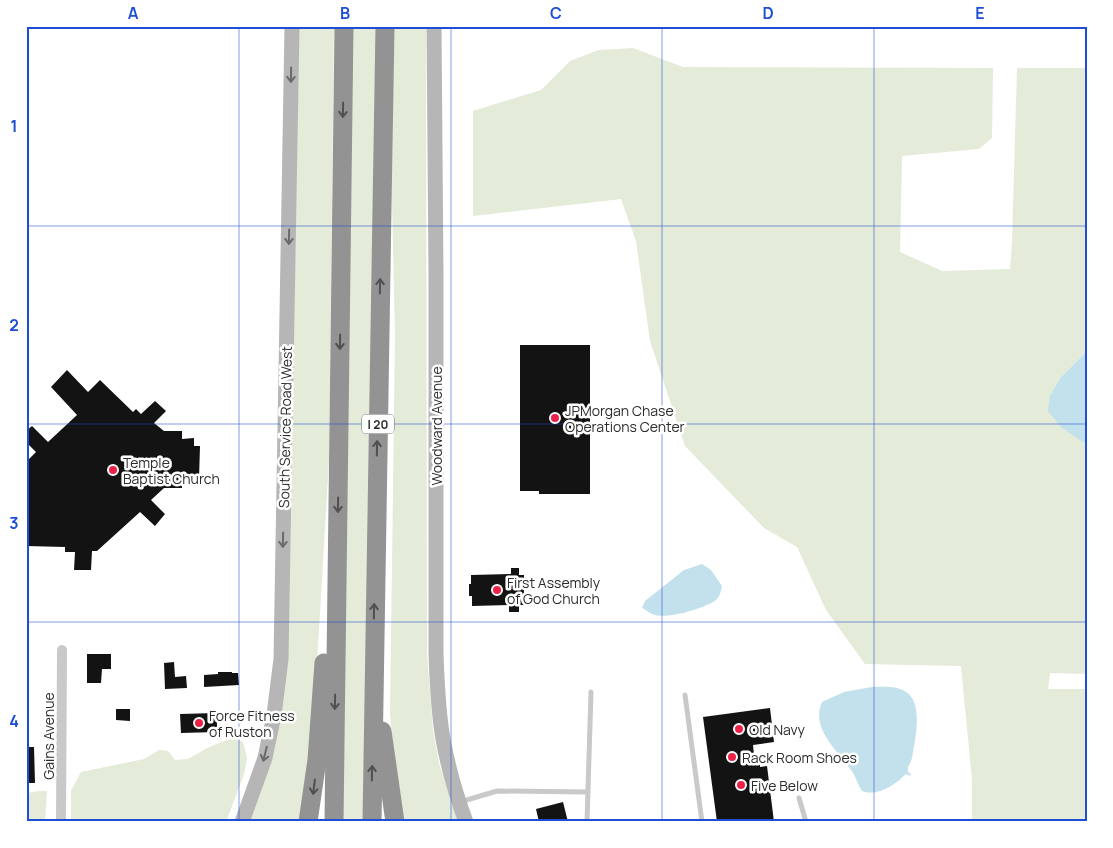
<svg xmlns="http://www.w3.org/2000/svg" width="1113" height="848" font-family="Manrope,sans-serif">
<style>
.green{fill:#e4ebd8}
.water{fill:#c2e1ec}
.building{fill:#131313}
.lines{fill:none;stroke-linecap:round;stroke-linejoin:round}
.lane{stroke:#c9c9c9;stroke-width:5}
.street{stroke:#c9c9c9;stroke-width:10}
.secondary{stroke:#b6b6b6;stroke-width:15}
.highway{stroke:#939393;stroke-width:19}
.oneway{stroke:#6a6a6a}
.oneway2{stroke:#505050}
.grid{fill:none;stroke:#1d4ed8;stroke-width:1;stroke-opacity:0.55}
.poi-dot{fill:#ee2248;stroke:#fff;stroke-width:2}
.labels{text-anchor:middle;dominant-baseline:central;stroke-width:5;stroke-linejoin:round;paint-order:stroke}
.shield{fill:#fff;stroke:#6b6b6b;stroke-width:1}
.shield-label{font-size:12px;font-weight:bold;fill:#2c2c2c}
.poi-label{font-size:14px;fill:#2c2c2c;stroke:#fff;text-anchor:start}
.street-label{font-size:14px;fill:#2c2c2c;stroke:#fff}
.neatline{fill:none;stroke:#1d4ed8;stroke-width:2}
.grid-label{font-size:16px;text-anchor:middle;font-weight:bold;fill:#1d4ed8}
</style>
<rect width="100%" height="100%" fill="#fff"/>
<!-- green -->
<g class="green">
<path d="M296 26H334L329 460 311 765 301 822H248L271 748Z"/>
<path d="M351 26H377L367 822H341Z"/>
<path d="M393 26H426L427 653 433 730 439 763 458 822H404L393 748 390 714 395 335 392 202Z"/>
<path d="M633 48 683 67 993 68 992 138 979 149 902 156 900 252 942 271 1010 269 1012 241 1017 68H1087V351L1061 377 1050 395 1083 442H1087V674L1050 673 1048 689H1087V822H972V780L961 666 865 664 826 610 797 547 764 528 685 446 650 341 636 241 621 199 473 216V111L541 90 570 61 599 50Z"/>
<path d="M233 738 243 742 247 758 244 774 226 822H71V791L81 772 144 759 159 750 168 751 175 760 188 759 209 747Z"/>
<path d="M40 791H47L45 822H26V793Z"/>
</g>
<!-- water -->
<g class="water">
<path d="M1087 351V442H1083L1061 427 1048 411 1050 395 1061 377Z"/>
<path d="M702 564 711 570 722 586C721 591 720 596 716 600 706 608 668 619 655 615 651 614 646 610 642 608L645 601 684 570Z"/>
<path d="M872 687C881 687 891 686 900 689 926 697 915 738 912 758 911 763 907 766 908 772L911 774 910 776 906 774C895 785 877 797 862 791 857 784 856 776 851 770 838 751 810 728 822 702L844 692Z"/>
</g>
<!-- building -->
<g class="building">
<path d="M520 345H590V494H539V491H520Z"/>
<path d="M67 370 88 392 100 380 133 412 136 409 141 414 155 401 166 411 154 423 164 431H182V439L194 438V446H200L199 479H193L192 483H182V488H164L151 500 165 514 155 526 140 512 97 551H92L91 570H74L75 552H65V547L26 546V462L36 452 26 442V431L32 426 48 442 77 415 51 387Z"/>
<path d="M511 568H519V575H524V605H519V612H509V605L472 606V596H469V584H471V575L511 574Z"/>
<path d="M87 654H111V669H102L101 683H87Z"/>
<path d="M174 662 175 677 186 676 187 688 165 689 164 663Z"/>
<path d="M218 672H232V673H238L239 685 204 687V675L218 674Z"/>
<path d="M770 708 774 742 753 745 755 764 760 763V767L767 766 774 822H717L703 717Z"/>
<path d="M116 709H130V721L116 720Z"/>
<path d="M217 713V732L181 733 180 714Z"/>
<path d="M26 747H34L35 783H26Z"/>
<path d="M563 802 568 822H539L536 809Z"/>
</g>
<g class="lines">
<!-- lane -->
<g class="lane">
<path d="M685 695 702 822"/>
<path d="M799 798 806 822"/>
<path d="M460 802 497 791 588 792"/>
<path d="M587 822 591 692"/>
</g>
<!-- street -->
<path class="street" d="M61 822 62 650"/>
<!-- secondary -->
<g class="secondary">
<path d="M434 26 436 275V654C437 682 438 711 443 739 448 767 456 795 466 822"/>
<path d="M242 822 265 758 274 715 281 659 292 26"/>
</g>
<!-- highway -->
<g class="highway">
<path d="M382 731 395 822"/>
<path d="M308 822 317 760 324 663"/>
<path d="M334 822 344 26"/>
<path d="M372 822 385 26"/>
</g>
</g>
<!-- one-way arrows -->
<defs><path id="oneway-shaft" d="M-6 0H5M1.5-3L5.5 0L1.5 3" fill="none" stroke-width="1.6" stroke-linecap="round" stroke-linejoin="round" transform="scale(1.25)"/></defs>
<g class="oneway">
<use href="#oneway-shaft" transform="translate(291 75) rotate(91)"/>
<use href="#oneway-shaft" transform="translate(289 237) rotate(91)"/>
<use href="#oneway-shaft" transform="translate(283 540) rotate(91)"/>
<use href="#oneway-shaft" transform="translate(265 754) rotate(104)"/>
</g>
<g class="oneway2">
<use href="#oneway-shaft" transform="translate(343 110) rotate(91)"/>
<use href="#oneway-shaft" transform="translate(380 286) rotate(-89)"/>
<use href="#oneway-shaft" transform="translate(340 342) rotate(91)"/>
<use href="#oneway-shaft" transform="translate(377 448) rotate(-89)"/>
<use href="#oneway-shaft" transform="translate(338 505) rotate(91)"/>
<use href="#oneway-shaft" transform="translate(374 611) rotate(-89)"/>
<use href="#oneway-shaft" transform="translate(335 702) rotate(91)"/>
<use href="#oneway-shaft" transform="translate(372 773) rotate(-89)"/>
<use href="#oneway-shaft" transform="translate(314 787) rotate(97)"/>
</g>
<!-- grid -->
<path class="grid" d="M239 26V822M451 26V822M662 26V822M874 26V822M26 226H1087M26 424H1087M26 622H1087"/>
<!-- markers -->
<g class="poi-dot">
<circle cx="555" cy="418" r="5"/>
<circle cx="113" cy="470" r="5"/>
<circle cx="497" cy="590" r="5"/>
<circle cx="199" cy="723" r="5"/>
<circle cx="739" cy="729" r="5"/>
<circle cx="732" cy="757" r="5"/>
<circle cx="741" cy="785" r="5"/>
</g>
<g class="labels">
<!-- shield labels -->
<rect class="shield" x="362" y="414.5" width="32" height="19" rx="4"/>
<g class="shield-label">
<text x="378" y="424">I 20</text>
</g>
<!-- poi labels -->
<g class="poi-label">
<text x="565" y="410">JPMorgan Chase<tspan x="565" dy="16">Operations Center</tspan></text>
<text x="123" y="462">Temple<tspan x="123" dy="16">Baptist Church</tspan></text>
<text x="507" y="582">First Assembly<tspan x="507" dy="16">of God Church</tspan></text>
<text x="209" y="715">Force Fitness<tspan x="209" dy="16">of Ruston</tspan></text>
<text x="749" y="729">Old Navy</text>
<text x="742" y="757">Rack Room Shoes</text>
<text x="751" y="785">Five Below</text>
</g>
<!-- street labels -->
<g class="street-label">
<text transform="translate(436 426) rotate(-90)">Woodward Avenue</text>
<text transform="translate(285 427) rotate(-89)">South Service Road West</text>
<text transform="translate(48 736) rotate(-90)">Gains Avenue</text>
</g>
</g>
<!-- border -->
<rect width="1113" height="848" fill="none" stroke="#ffffff" stroke-width="55"/>
<rect x="28" y="28" width="1058" height="792" class="neatline"/>
<g class="grid-label">
<text x="133" y="19">A</text>
<text x="345" y="19">B</text>
<text x="556" y="19">C</text>
<text x="768" y="19">D</text>
<text x="980" y="19">E</text>
<text x="14" y="132">1</text>
<text x="14" y="331">2</text>
<text x="14" y="529">3</text>
<text x="14" y="727">4</text>
</g>
</svg>
